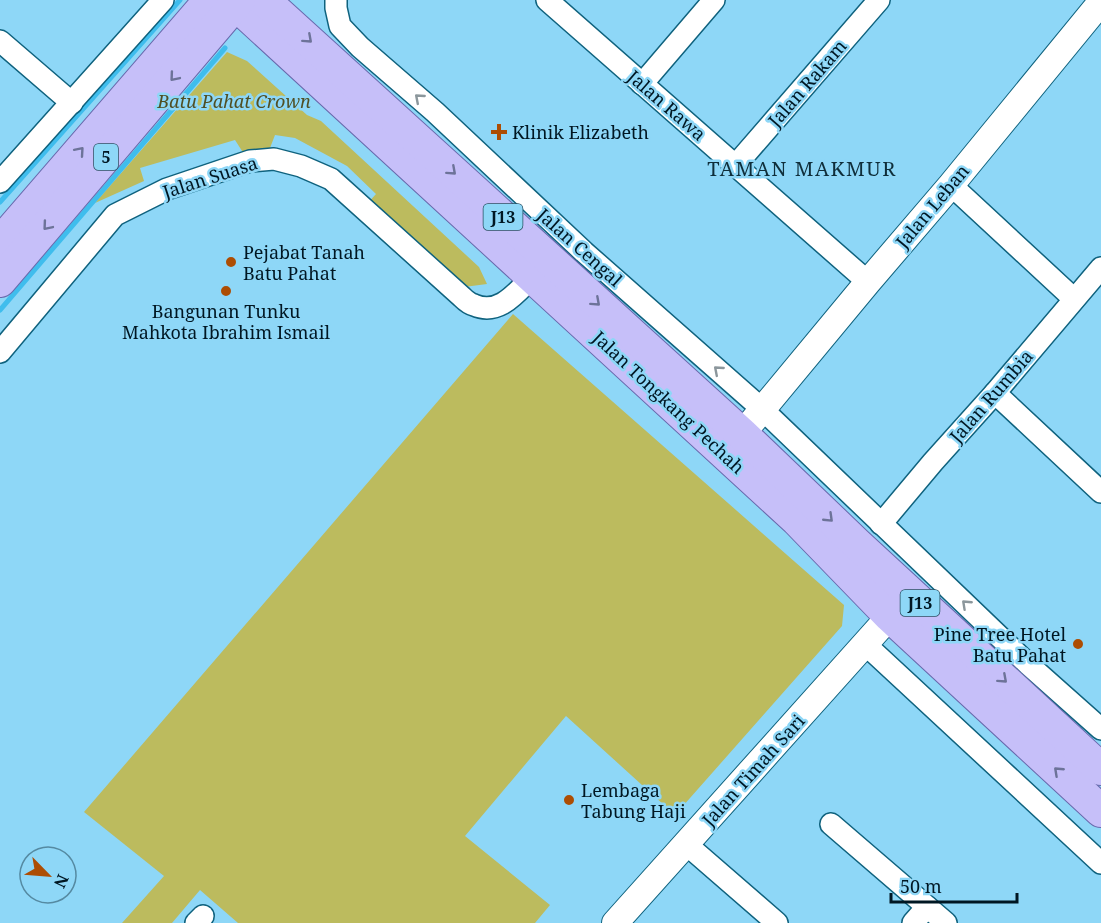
<svg xmlns="http://www.w3.org/2000/svg" width="1101" height="923" font-family="'Noto Serif',serif">
<style>
.green{fill:#bcbb5e}
.lines{fill:none;stroke-linecap:round;stroke-linejoin:round}
.stream{stroke:#3fbded;stroke-width:5}
.minor-casing{stroke:#0f627e;stroke-width:24}
.tertiary-casing{stroke:#0f627e;stroke-width:28}
.primary-casing{stroke:#6868ac;stroke-width:34}
.minor{stroke:#fff;stroke-width:21}
.tertiary{stroke:#fff;stroke-width:26}
.primary{stroke:#c6bff9;stroke-width:32}
.oneway{stroke:#6d7399}
.oneway2{stroke:#8c979c}
.poi-dot{fill:#ad4d03;stroke:#8ed7f7;stroke-width:2}
.labels{text-anchor:middle;dominant-baseline:central;stroke-width:5;stroke-linejoin:round;paint-order:stroke}
.shield{fill:#8ed7f7;stroke:#2b5163;stroke-width:1.5}
.shield-label{font-size:16px;font-weight:bold;fill:#001723}
.street-label{font-size:18px;fill:#001723;stroke:#8ed7f7}
.park-label{font-size:18px;font-style:italic;fill:#504f24;stroke:#8ed7f7}
.poi-label{font-size:18px;fill:#001723;stroke:#8ed7f7;text-anchor:start}
.neighbourhood-label{font-size:20px;letter-spacing:1.5px;fill:#0f2e3a;stroke:#8ed7f7}
</style>
<rect width="100%" height="100%" fill="#8ed7f7"/>
<!-- green -->
<g class="green">
<path d="M227 52 247 61 307 115 321 121 479 267 487 284 464 287 367 204 376 194 347 166 295 138 275 135 270 148 244 154 235 140 140 168 144 181 95 203Z"/>
<path d="M513 314 844 605 842 626 675 815 566 716 465 836 550 905 535 923H238L200 890 172 923H122L164 876 84 812Z"/>
</g>
<g class="lines">
<!-- stream -->
<g class="stream">
<path d="M0 202 180 0"/>
<path d="M0 310 225 48"/>
</g>
<!-- minor casing -->
<g class="minor-casing">
<g id="minor">
<path d="M336 0V8L340 26 360 47 435 112 584 252 762 409 1029 665 1101 729"/>
<path d="M547 0 868 282"/>
<path d="M0 41 72 103"/>
<path d="M642 84 714 0"/>
<path d="M735 166 879 0"/>
<path d="M0 182 163 0"/>
<path d="M951 185 1074 299"/>
<path d="M0 352 115 215 167 189 250 161 274 159 301 166 331 179 462 297C465 300 470 304 474 305 499 316 516 293 532 277"/>
<path d="M995 393 1101 492"/>
<path d="M881 524 933 462 995 393 1101 268"/>
<path d="M865 644 1101 863"/>
<path d="M831 824 946 923"/>
<path d="M686 844 777 923"/>
<path d="M196 923 203 916"/>
<path d="M913 923 927 907"/>
</g>
</g>
<!-- tertiary casing -->
<g class="tertiary-casing">
<g id="tertiary">
<path d="M742 434 868 282 951 185 1101 2"/>
<path d="M615 923 890 616"/>
</g>
</g>
<!-- primary casing -->
<g class="primary-casing">
<g id="primary">
<path d="M231 0 797 520 890 616 1101 811"/>
<path d="M264 0 742 434 857 544 1101 769"/>
<path d="M0 243 210 0"/>
<path d="M0 281 239 0"/>
</g>
</g>
<!-- minor -->
<use href="#minor" class="minor"/>
<!-- tertiary -->
<use href="#tertiary" class="tertiary"/>
<!-- primary -->
<use href="#primary" class="primary"/>
</g>
<!-- one-way arrows -->
<defs><path id="oneway-chevron" d="M-2-3.5L2.5 0L-2 3.5" fill="none" stroke-width="1.6" stroke-linecap="round" stroke-linejoin="round" transform="scale(1.5)"/></defs>
<g class="oneway">
<use href="#oneway-chevron" transform="translate(308 39) rotate(42)"/>
<use href="#oneway-chevron" transform="translate(174 77) rotate(130)"/>
<use href="#oneway-chevron" transform="translate(80 151) rotate(-49)"/>
<use href="#oneway-chevron" transform="translate(452 171) rotate(42)"/>
<use href="#oneway-chevron" transform="translate(47 226) rotate(130)"/>
<use href="#oneway-chevron" transform="translate(596 302) rotate(42)"/>
<use href="#oneway-chevron" transform="translate(829 518) rotate(44)"/>
<use href="#oneway-chevron" transform="translate(1003 679) rotate(42)"/>
<use href="#oneway-chevron" transform="translate(1058 771) rotate(-137)"/>
</g>
<g class="oneway2">
<use href="#oneway-chevron" transform="translate(419 98) rotate(-139)"/>
<use href="#oneway-chevron" transform="translate(718 370) rotate(-139)"/>
<use href="#oneway-chevron" transform="translate(966 604) rotate(-137)"/>
</g>
<!-- markers -->
<g class="poi-dot">
<path d="M496 123h6v6h6v6h-6v6h-6v-6h-6v-6h6z"/>
<circle cx="231" cy="262" r="6"/>
<circle cx="226" cy="291" r="6"/>
<circle cx="1078" cy="644" r="6"/>
<circle cx="569" cy="800" r="6"/>
</g>
<g class="labels">
<!-- shield labels -->
<g class="shield">
<rect x="94" y="144" width="24" height="26" rx="4.5"/>
<rect x="483.5" y="204" width="39" height="26" rx="4.5"/>
<rect x="900.5" y="590" width="39" height="26" rx="4.5"/>
</g>
<g class="shield-label">
<text x="106" y="157">5</text>
<text x="503" y="217">J13</text>
<text x="920" y="603">J13</text>
</g>
<!-- street labels -->
<g class="street-label">
<text transform="translate(807 83) rotate(-49)">Jalan Rakam</text>
<text transform="translate(667 105) rotate(41)">Jalan Rawa</text>
<text transform="translate(210 177) rotate(-18)">Jalan Suasa</text>
<text transform="translate(932 206) rotate(-50)">Jalan Leban</text>
<text transform="translate(580 247) rotate(42)">Jalan Cengal</text>
<text transform="translate(991 396) rotate(-49)">Jalan Rumbia</text>
<text transform="translate(669 402) rotate(43)">Jalan Tongkang Pechah</text>
<text transform="translate(753 770) rotate(-48)">Jalan Timah Sari</text>
</g>
<!-- park labels -->
<g class="park-label">
<text x="234" y="101">Batu Pahat Crown</text>
</g>
<!-- poi labels -->
<g class="poi-label">
<text x="512" y="132">Klinik Elizabeth</text>
<text x="243" y="252">Pejabat Tanah<tspan x="243" dy="21">Batu Pahat</tspan></text>
<text x="226" y="311" text-anchor="middle">Bangunan Tunku<tspan x="226" dy="21">Mahkota Ibrahim Ismail</tspan></text>
<text x="1066" y="634" text-anchor="end">Pine Tree Hotel<tspan x="1066" dy="21">Batu Pahat</tspan></text>
<text x="581" y="790">Lembaga<tspan x="581" dy="21">Tabung Haji</tspan></text>
</g>
<!-- neighbourhood labels -->
<g class="neighbourhood-label">
<text x="802" y="168">TAMAN MAKMUR</text>
</g>
</g>
<!-- north arrow -->
<g transform="translate(48 875) rotate(115)"><circle r="28" fill="#8ed7f7" stroke="#558aa2" stroke-width="1.5"/>
<path d="M0-4.5L10 22L0 15L-10 22Z" fill="#ad4d03"/>
<text y="-9" font-size="16" font-weight="bold" text-anchor="middle" fill="#001723">N</text>
</g>
<!-- scale -->
<path d="M891 893v9h126v-9" fill="none" stroke="#001723" stroke-width="3"/>
<text x="900" y="893" font-size="18" fill="#001723" stroke="#8ed7f7" stroke-width="4.5" paint-order="stroke">50 m</text>
</svg>
